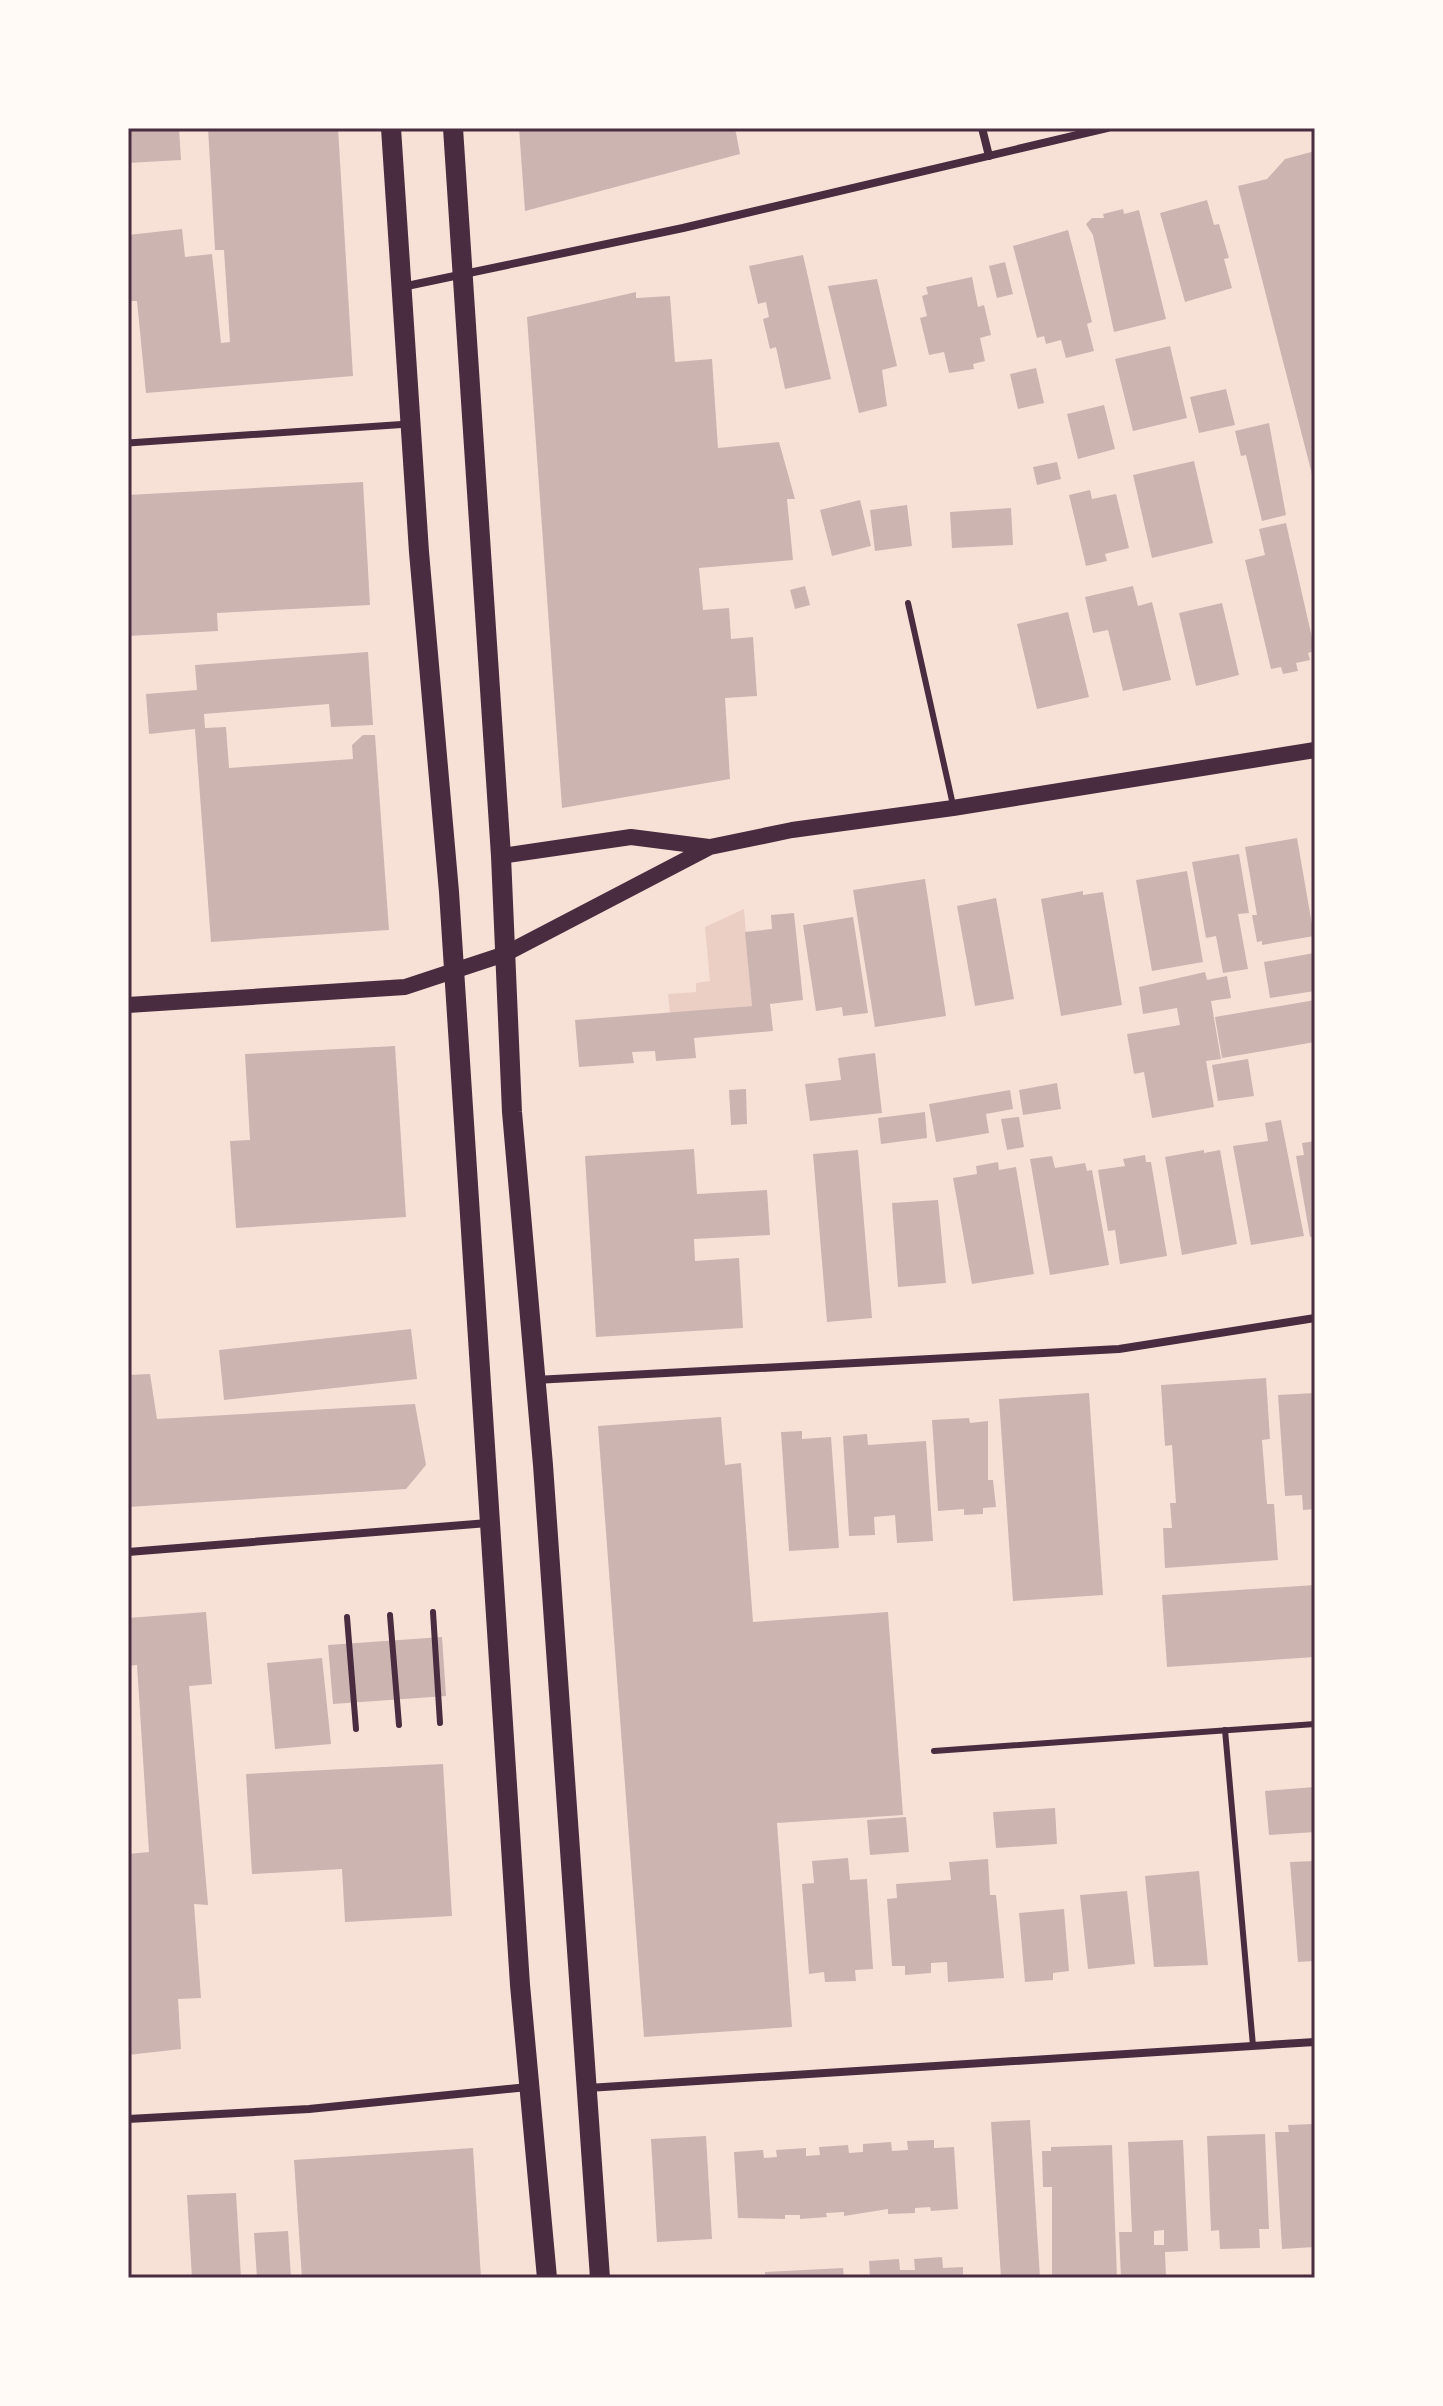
<svg xmlns="http://www.w3.org/2000/svg" width="1443" height="2406" font-family="Bitter,serif">
<style>
.green{fill:#ebcfc5}
.building{fill:#ccb4b1;fill-rule:evenodd}
.lines{fill:none;stroke-linecap:round;stroke-linejoin:round}
.service{stroke:#4a2c40;stroke-width:6}
.pedestrian{stroke:#4a2c40;stroke-width:7}
.minor{stroke:#4a2c40;stroke-width:8}
.secondary{stroke:#4a2c40;stroke-width:16}
.primary{stroke:#4a2c40;stroke-width:20}
.neatline{fill:none;stroke:#4a2c40;stroke-width:3}
</style>
<rect width="100%" height="100%" fill="#f7e1d7"/>
<!-- green -->
<path class="green" d="M744 909 752 1006 670 1013 668 994 696 992V983L710 981 705 927Z"/>
<!-- building -->
<g class="building">
<path d="M128 128H179L181 160 128 163Z"/>
<path d="M208 128H338L353 376 146 393 137 301H128V235L182 229 185 257 212 254 221 343 230 342 224 250H215Z"/>
<path d="M519 128H735L740 154 525 211Z"/>
<path d="M1315 151V482H1314L1238 186 1267 179 1285 159Z"/>
<path d="M1207 200 1214 225 1219 224 1229 258 1224 259 1232 288 1185 302 1160 213Z"/>
<path d="M1123 209 1124 214 1139 210 1166 319 1114 332 1093 235 1086 224 1092 218H1104L1103 214Z"/>
<path d="M1068 230 1092 322 1087 324 1094 351 1066 358 1061 340 1046 344 1044 336 1037 338 1013 246Z"/>
<path d="M803 255 831 379 785 389 776 347 770 349 763 319 769 317 766 302 758 304 749 266Z"/>
<path d="M1005 262 1013 294 997 298 989 266Z"/>
<path d="M972 277 978 307 984 305 991 335 980 338 985 361 973 364 974 369 949 373 944 352 929 355 920 318 927 316 922 296 928 294 926 287Z"/>
<path d="M877 279 897 366 882 370 887 406 859 413 828 286Z"/>
<path d="M636 292V298L670 296 675 362 712 359 718 448 779 442 795 499H787L793 560 699 568 703 610 729 608 731 639 753 637 757 696 725 698 730 779 562 808 527 317Z"/>
<path d="M1170 346 1187 418 1133 431 1115 359Z"/>
<path d="M1036 368 1044 403 1018 409 1010 374Z"/>
<path d="M1226 389 1235 425 1199 433 1190 397Z"/>
<path d="M1104 405 1115 449 1078 459 1067 414Z"/>
<path d="M1269 423 1286 515 1262 521 1246 455 1241 456 1235 431Z"/>
<path d="M1194 461 1213 543 1152 558 1133 475Z"/>
<path d="M1057 462 1061 479 1037 485 1033 467Z"/>
<path d="M363 482 370 605 217 613 218 631 128 636V495Z"/>
<path d="M1090 490 1092 499 1116 494 1129 548 1105 554 1107 561 1086 566 1069 495Z"/>
<path d="M860 500 871 546 832 556 820 510Z"/>
<path d="M907 505 912 546 875 551 870 510Z"/>
<path d="M1011 508 1013 545 952 548 950 512Z"/>
<path d="M1286 523 1315 651 1308 653 1310 660 1296 663 1298 671 1283 674 1281 667 1271 669 1245 560 1265 555 1259 529Z"/>
<path d="M805 586 810 605 795 609 790 590Z"/>
<path d="M1133 586 1138 606 1152 602 1171 680 1123 691 1108 630 1093 633 1085 597Z"/>
<path d="M1222 603 1239 675 1196 686 1179 613Z"/>
<path d="M1068 612 1089 697 1037 709 1017 624Z"/>
<path d="M368 652 373 725 331 727 329 704 204 714 205 728 226 727 229 768 353 759 352 745 363 735H375L389 930 211 942 195 729 149 734 146 694 197 690 195 665Z"/>
<path d="M1297 838 1314 936 1262 945V941L1257 942 1252 915H1257L1245 847Z"/>
<path d="M1239 854 1249 913 1238 914 1248 969 1223 973 1216 936 1206 938 1192 862Z"/>
<path d="M1187 871 1203 962 1152 971 1136 880Z"/>
<path d="M925 879 946 1016 875 1027 853 890Z"/>
<path d="M1083 891V895L1103 892 1122 1005 1061 1016 1041 899Z"/>
<path d="M996 898 1014 999 975 1006 957 906Z"/>
<path d="M794 913 803 1000 770 1004 773 1031 694 1038 696 1058 656 1061 655 1051 632 1052 634 1063 579 1067 575 1020 752 1006 745 932 772 929 771 915Z"/>
<path d="M853 917 868 1013 843 1016 842 1007 816 1011 803 925Z"/>
<path d="M1314 953 1315 991 1270 998 1264 962Z"/>
<path d="M1205 972 1207 980 1227 976 1231 998 1211 1001 1221 1059 1206 1061 1214 1107 1152 1118 1144 1072 1134 1074 1127 1034 1180 1025 1177 1008 1143 1014 1139 987Z"/>
<path d="M1315 1000V1042L1222 1058 1215 1017Z"/>
<path d="M395 1046 406 1217 236 1228 230 1141 250 1140 245 1054Z"/>
<path d="M875 1053 882 1113 810 1121 805 1084 841 1080 838 1058Z"/>
<path d="M1248 1059 1254 1096 1218 1101 1212 1065Z"/>
<path d="M1057 1083 1061 1109 1023 1115 1019 1090Z"/>
<path d="M746 1089 747 1124 731 1125 729 1090Z"/>
<path d="M1010 1090 1013 1109 986 1114 989 1133 936 1142 929 1104Z"/>
<path d="M925 1112 927 1138 881 1144 878 1118Z"/>
<path d="M1019 1117 1024 1147 1007 1150 1001 1119Z"/>
<path d="M1281 1120 1304 1236 1251 1245 1233 1146 1268 1141 1265 1123Z"/>
<path d="M1315 1141V1236L1310 1237 1296 1156 1304 1155 1302 1143Z"/>
<path d="M694 1149 697 1194 767 1190 770 1235 694 1239 695 1261 739 1258 743 1328 596 1337 585 1156Z"/>
<path d="M858 1150 872 1318 827 1322 813 1154Z"/>
<path d="M1204 1150V1153L1220 1150 1237 1244 1182 1255 1165 1157Z"/>
<path d="M1145 1155 1146 1162H1151L1167 1256 1120 1264 1115 1230 1108 1231 1098 1170 1125 1166 1123 1159Z"/>
<path d="M1052 1156 1055 1168 1085 1163 1087 1171 1092 1170 1109 1265 1050 1275 1030 1159Z"/>
<path d="M998 1162 999 1170 1016 1167 1034 1274 972 1284 953 1178 977 1174 976 1166Z"/>
<path d="M938 1200 946 1283 898 1287 892 1203Z"/>
<path d="M411 1329 417 1379 224 1400 219 1350Z"/>
<path d="M150 1374 157 1419 415 1404 426 1465 406 1489 128 1507V1375Z"/>
<path d="M1266 1378 1270 1439 1262 1440 1267 1504H1274L1278 1560 1165 1568 1163 1528H1172L1170 1503H1176L1172 1445 1165 1446 1161 1385Z"/>
<path d="M1089 1393 1103 1595 1013 1601 999 1399Z"/>
<path d="M1315 1393V1509L1303 1510 1302 1495 1285 1496 1278 1395Z"/>
<path d="M721 1417 725 1465 741 1463 753 1622 888 1612 903 1815 777 1823 792 2027 644 2037 598 1426Z"/>
<path d="M969 1418 970 1423 988 1421V1480H993L996 1507 983 1508V1514L964 1515V1509L938 1511 932 1420Z"/>
<path d="M802 1431V1439L831 1437 839 1548 789 1551 781 1432Z"/>
<path d="M867 1434 868 1445 926 1441 933 1541 897 1543 895 1515 874 1517 875 1535 849 1536 843 1436Z"/>
<path d="M1315 1585V1657L1167 1667 1162 1595Z"/>
<path d="M206 1612 212 1684 189 1686 208 1905 194 1904 201 1998 178 1999 181 2049 128 2055V1854L149 1852 137 1665 128 1666V1618Z"/>
<path d="M442 1637 446 1696 333 1704 328 1645Z"/>
<path d="M322 1658 331 1744 275 1749 267 1663Z"/>
<path d="M443 1764 452 1916 345 1922 342 1869 252 1874 246 1774Z"/>
<path d="M1315 1787V1832L1269 1835 1265 1791Z"/>
<path d="M1055 1808 1057 1844 996 1848 993 1812Z"/>
<path d="M906 1817 909 1852 870 1855 867 1820Z"/>
<path d="M848 1858 850 1880 867 1879 873 1969 855 1970 856 1981 825 1982 824 1972 809 1974 802 1884 814 1883 812 1861Z"/>
<path d="M988 1859 990 1895H996L1004 1978 948 1982 947 1962 931 1963V1973L905 1975V1966H892L887 1899 897 1898 896 1884 951 1880 949 1862Z"/>
<path d="M1315 1861V1961L1298 1962 1290 1862Z"/>
<path d="M1199 1871 1208 1965 1154 1967 1145 1876Z"/>
<path d="M1127 1891 1135 1964 1088 1969 1080 1895Z"/>
<path d="M1064 1909 1069 1971 1053 1973V1980L1025 1982 1019 1913Z"/>
<path d="M1030 2120 1040 2278H1001L991 2122Z"/>
<path d="M1314 2124 1315 2247 1282 2249 1275 2132H1289L1288 2125Z"/>
<path d="M1265 2134 1269 2229H1259L1260 2248 1220 2249 1219 2230 1211 2231 1207 2136Z"/>
<path d="M706 2136 712 2239 657 2242 651 2139Z"/>
<path d="M934 2140V2148L954 2147 958 2209 931 2211 930 2207 915 2208V2213L888 2214V2209L844 2216V2212L826 2213 827 2217 800 2219V2215H785V2219L738 2218 734 2152 763 2150 764 2158 777 2157 776 2150 806 2148V2156L820 2155 819 2147 848 2145 849 2153 863 2152V2144L891 2142 892 2151 908 2150 907 2141Z"/>
<path d="M1183 2140 1188 2251 1165 2252 1166 2278H1121L1119 2232H1132L1128 2142ZM1164 2230V2245H1154V2231Z"/>
<path d="M1112 2145 1117 2278H1052V2187H1043L1042 2151H1051V2147Z"/>
<path d="M473 2148 481 2278H302L294 2160Z"/>
<path d="M236 2193 241 2278H192L187 2195Z"/>
<path d="M288 2231 291 2278H257L254 2233Z"/>
<path d="M942 2257 943 2268 963 2267V2278H870L869 2261 899 2259 900 2270H915L914 2259Z"/>
<path d="M843 2268 844 2278H765V2272Z"/>
</g>
<g class="lines">
<!-- service -->
<g class="service">
<path d="M908 603 953 805"/>
<path d="M433 1612 440 1723"/>
<path d="M390 1615 399 1725"/>
<path d="M347 1617 356 1729"/>
<path d="M1225 1730 1253 2046"/>
<path d="M934 1751 1315 1724"/>
</g>
<!-- pedestrian -->
<path class="pedestrian" d="M128 443 409 424"/>
<!-- minor -->
<g class="minor">
<path d="M982 128 989 156"/>
<path d="M402 287 683 228 1107 128"/>
<path d="M535 1380 1119 1349 1315 1318"/>
<path d="M128 1552 488 1523"/>
<path d="M588 2088 1315 2042"/>
<path d="M128 2119 309 2109 528 2087"/>
</g>
<!-- secondary -->
<g class="secondary">
<path d="M501 856 631 837 709 847"/>
<path d="M128 1005 405 987 505 954 710 847 792 830 953 808 1315 750"/>
</g>
<!-- primary -->
<g class="primary">
<path d="M391 128 419 552 449 892 520 1985 547 2278"/>
<path d="M453 128 501 856 512 1112 543 1465 600 2278"/>
</g>
</g>
<!-- border -->
<rect width="1443" height="2406" fill="none" stroke="#fffaf5" stroke-width="260"/>
<rect x="130" y="130" width="1183" height="2146" class="neatline"/>
</svg>
